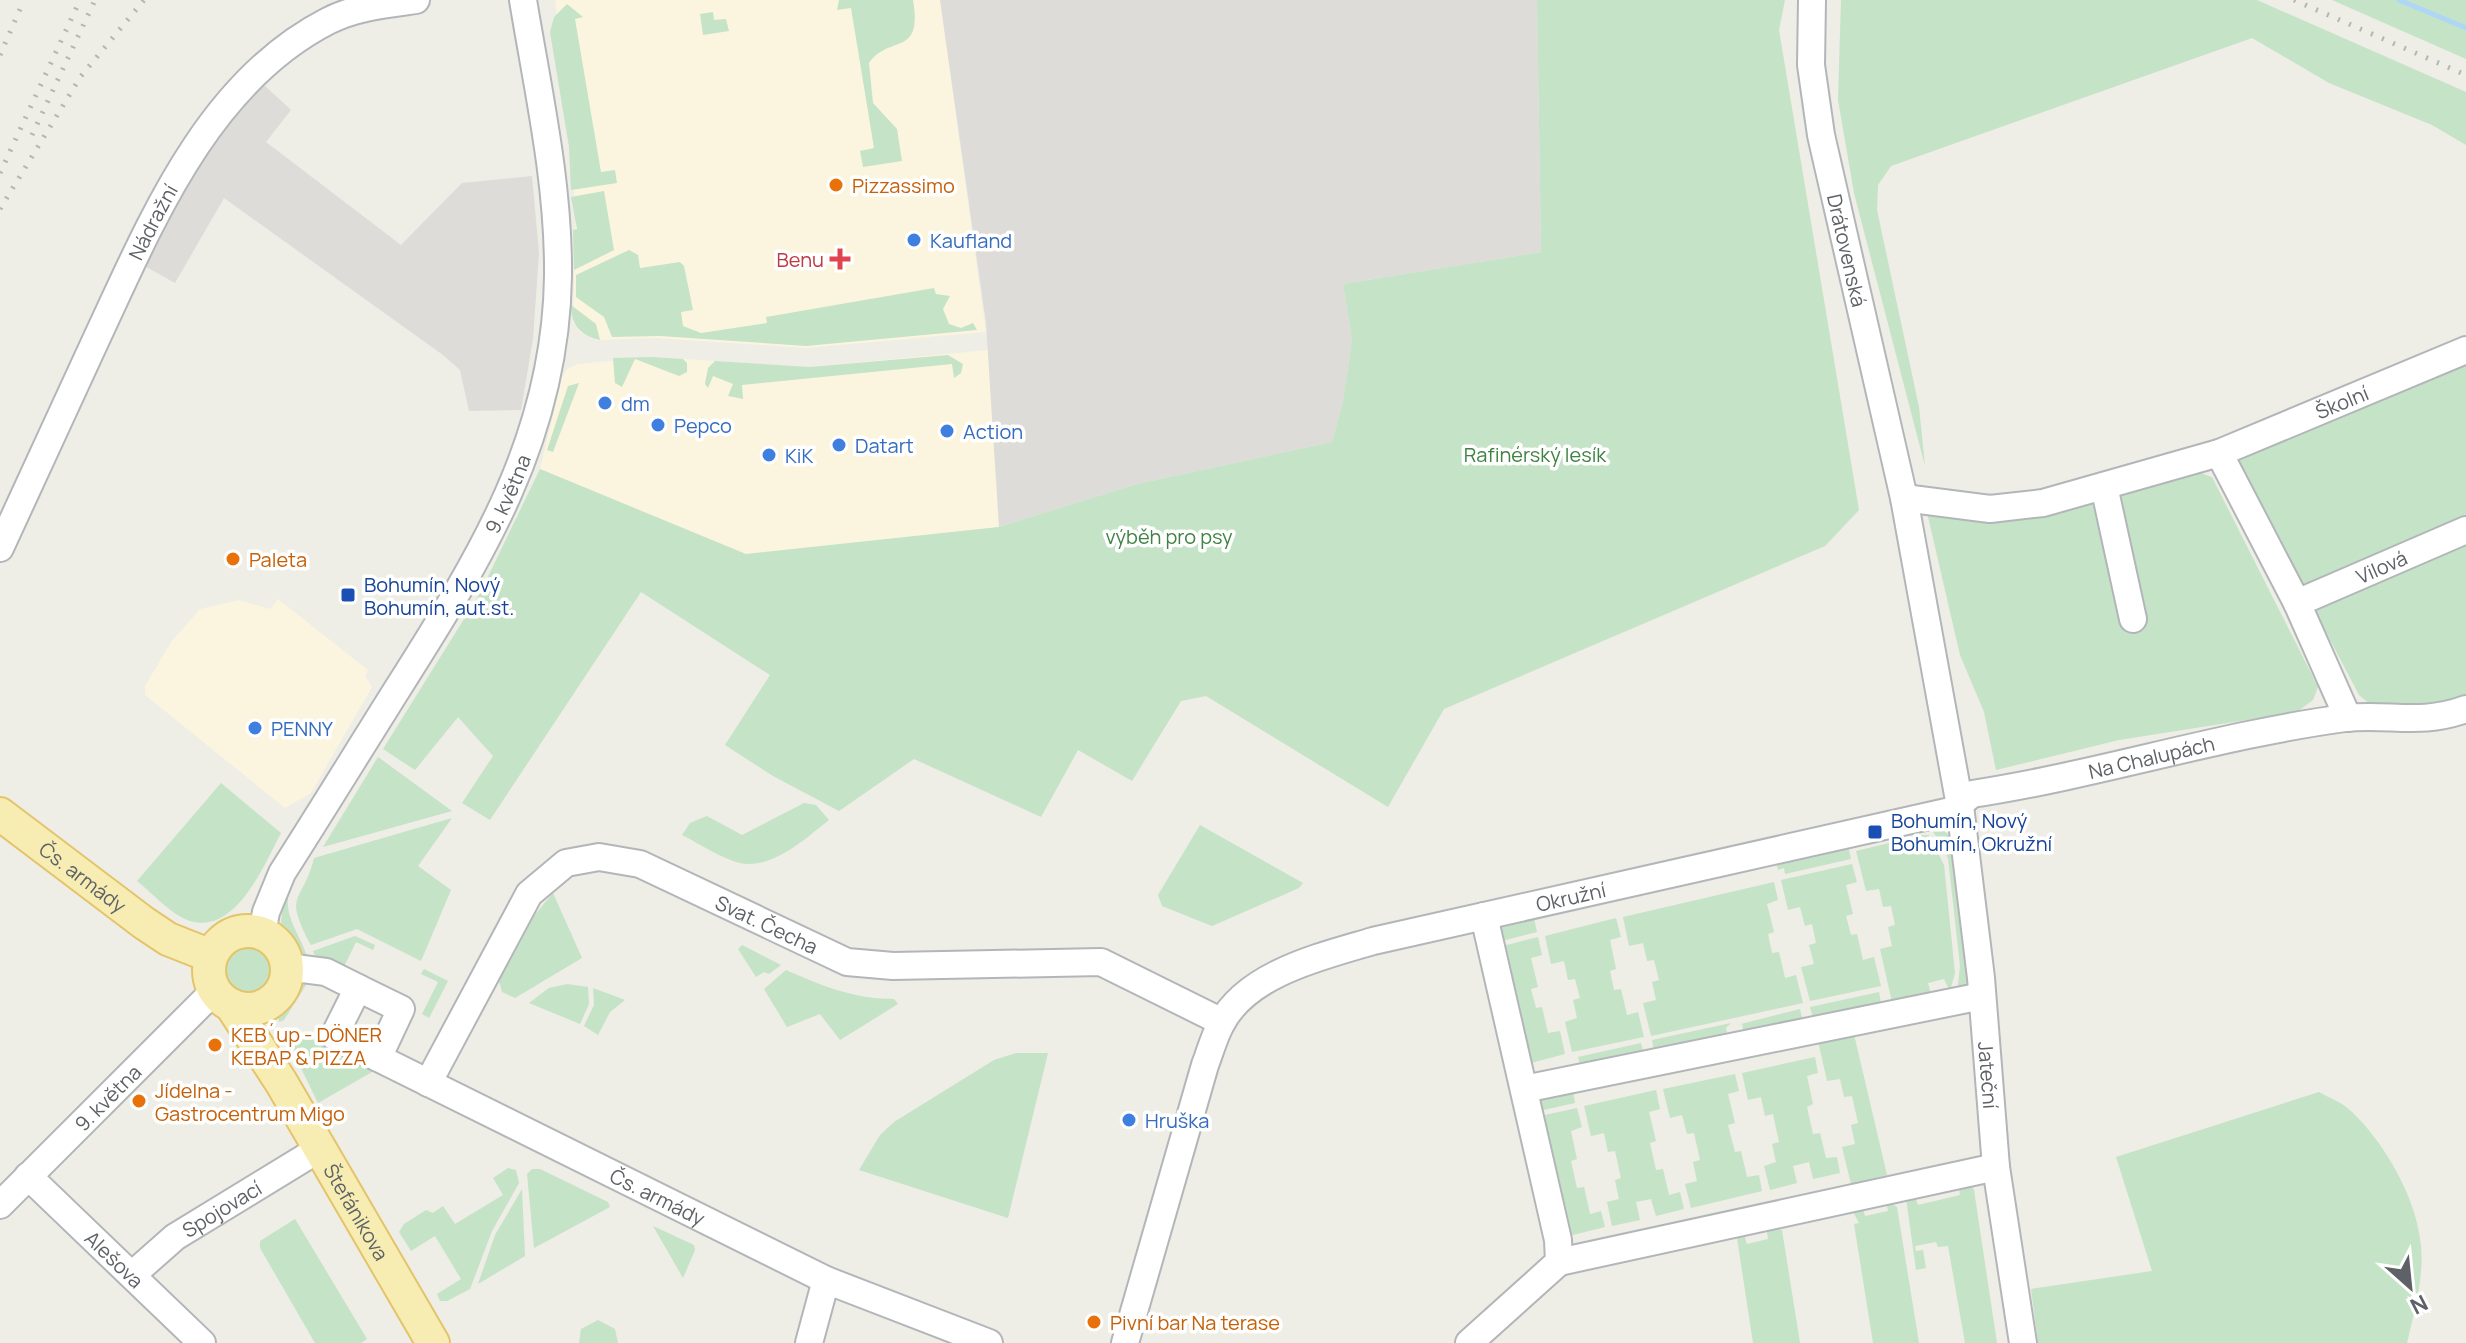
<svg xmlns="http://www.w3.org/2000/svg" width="2466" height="1343" font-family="Manrope,sans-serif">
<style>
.commercial{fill:#fbf5df}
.industrial{fill:#dddcd8}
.green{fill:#c5e3c6}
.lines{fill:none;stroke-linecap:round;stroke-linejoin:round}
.stream{stroke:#aed6f7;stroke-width:5}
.minor-casing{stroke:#b3b6b9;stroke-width:30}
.major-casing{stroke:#e4c46a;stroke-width:36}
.minor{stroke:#fff;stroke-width:26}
.major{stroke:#f7edb3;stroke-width:32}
.rail{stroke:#b4b5b5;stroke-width:5;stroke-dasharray:2 10;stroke-linecap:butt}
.food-dot{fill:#e8710a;stroke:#fff;stroke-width:3}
.shop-dot{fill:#3f7fe0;stroke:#fff;stroke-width:3}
.health-dot{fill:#e0444e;stroke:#fff;stroke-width:3}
.transit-dot{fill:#1a4fb4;stroke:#fff;stroke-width:3}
.labels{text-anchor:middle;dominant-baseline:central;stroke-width:7;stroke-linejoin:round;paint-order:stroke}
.food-label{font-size:20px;fill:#c56008;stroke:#fff;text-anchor:start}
.street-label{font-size:20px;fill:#5e6165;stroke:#fff}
.shop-label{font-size:20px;fill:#366cbe;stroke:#fff;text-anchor:start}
.health-label{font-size:20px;fill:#be3a42;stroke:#fff;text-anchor:end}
.park-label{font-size:20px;fill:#3f8343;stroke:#fff}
.transit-label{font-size:20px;fill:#164399;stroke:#fff;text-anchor:start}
</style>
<rect width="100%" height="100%" fill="#eeede6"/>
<!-- commercial -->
<g class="commercial">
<path d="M555 0H940L986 332 806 348 653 338 598 340 580 332 573 322 576 210Z"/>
<path d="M988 350 999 527 746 555 540 469 562 377 567 369 577 364 652 357 810 367Z"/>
<path d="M278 599 368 670 365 676 372 687 311 793 285 808 145 695V686L171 642 200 609 239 600 270 609Z"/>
</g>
<!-- industrial -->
<g class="industrial">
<path d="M940 0H1537L1541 252 1343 284 1352 340 1343 401 1332 442 1137 484 999 527 986 323Z"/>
<path d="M262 83 291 110 266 142 401 245 462 183 532 176 539 253 533 339 521 410 469 411 460 370 443 355 224 198 175 283 141 264 203 149Z"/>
</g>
<!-- green -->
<g class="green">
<path d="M839 0H913C923 58 889 34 869 63L873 103 897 129 902 161 863 167 860 151 874 148 851 8 837 10Z"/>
<path d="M1537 0H1785L1779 30 1859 510 1825 546 1444 709 1388 807 1206 696 1181 701 1132 781 1078 750 1041 817 914 759 839 811 773 776 725 745 770 675 641 592 490 820 462 803 493 756 458 717 415 770 383 749 479 595 540 469 746 554 999 527 1137 484 1332 442 1343 401 1352 340 1343 284 1541 252Z"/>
<path d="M1841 0H2257L2466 92V145L2432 125 2329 83 2252 38 1891 166 1878 185 1877 210 1919 407 1925 466 1854 193 1838 100Z"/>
<path d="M2332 0H2466V59Z"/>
<path d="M567 4 583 17 575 19 601 172 615 170 617 183 571 190 569 147 550 32 554 17Z"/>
<path d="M713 12 714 20 726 19 729 31 703 35 700 14Z"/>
<path d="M604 191 614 250 574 270 573 230 577 229 571 197Z"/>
<path d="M629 250 638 255 640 268 680 262 684 266 693 310 681 312 683 326 701 333 767 323 766 317 934 288 936 294 950 296 943 309 949 324 961 328 973 323 977 330 806 346 660 336 612 337 604 317 576 297V275Z"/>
<path d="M571 305 596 324 600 340C580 335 571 325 571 305Z"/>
<path d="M948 355 963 364 961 373 954 378 952 364 742 385 743 399 728 396 733 384 713 376 708 388 705 384 708 368 715 361 810 367Z"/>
<path d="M2466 355V521L2305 592 2231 456Z"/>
<path d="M652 357 683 359 687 363V372L679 376 635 359 622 387 615 383 613 358Z"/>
<path d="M579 383 553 452 547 450 568 386Z"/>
<path d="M2188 469 2212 477 2318 687 2313 700 2297 712 2119 740 1996 770 1984 712 1960 655 1926 508Z"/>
<path d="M2466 545V697L2444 705H2371L2359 695 2315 611Z"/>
<path d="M378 757 452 811 323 847Z"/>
<path d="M221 783 281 833C264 865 234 940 185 919 169 912 151 892 137 881Z"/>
<path d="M804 803 816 805 829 820C806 838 772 870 740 863 720 858 700 844 682 835L690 823 707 816 742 835Z"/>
<path d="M452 818 418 866 451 890 421 961 357 929 311 945C282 891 303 904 314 858Z"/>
<path d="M1200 825 1303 883 1299 888 1212 926 1162 906 1158 895Z"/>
<path d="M1939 827 1953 838 1954 844 1968 982 1957 993 1960 966 1948 858 1931 828Z"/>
<path d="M1923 835H1929L1944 865 1955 973 1950 991 1944 979 1928 983 1931 994 1892 1002 1880 949 1892 946 1888 927 1895 925 1891 906 1883 907 1879 889 1866 891 1856 851Z"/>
<path d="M1848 845 1851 859 1785 874 1784 868 1778 870 1776 862Z"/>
<path d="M1852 864 1857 882 1846 885 1853 914 1846 916 1851 935 1857 934 1863 960 1874 957 1881 986 1810 1001 1801 967 1814 964 1809 945 1816 943 1812 924 1805 926 1800 907 1788 910 1781 880Z"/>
<path d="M1774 882 1778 900 1767 904 1774 932 1768 934 1772 953 1779 952 1785 978 1796 975 1803 1003 1651 1036 1643 1003 1656 1000 1652 982 1659 980 1654 960 1647 961 1643 943 1629 946 1623 917Z"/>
<path d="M290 888C281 915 301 935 308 959 272 949 279 914 290 888Z"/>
<path d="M553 893 582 958 515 998 502 992 499 981 532 918Z"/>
<path d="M1534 918 1537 932 1498 942V928Z"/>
<path d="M1616 918 1621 937 1610 940 1616 969 1610 971 1614 990 1621 989 1627 1015 1638 1012 1644 1037 1572 1052 1565 1022 1577 1018 1573 1000 1580 998 1575 979 1568 980 1564 961 1551 964 1545 936Z"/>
<path d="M355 936 375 945 373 950 356 942 341 973 317 961 313 951Z"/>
<path d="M1538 937 1542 955 1531 958 1538 987 1531 989 1536 1008 1542 1007 1548 1033 1560 1031 1565 1054 1527 1064 1499 947Z"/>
<circle cx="248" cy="970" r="27"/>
<path d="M742 945 779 964 781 965 769 974 764 972 756 977 738 949Z"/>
<path d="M424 969 448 981 429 1018 422 1014 438 982 421 974Z"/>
<path d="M786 970C822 986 854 999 894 999L898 1004 840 1040 820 1014 787 1027 764 989Z"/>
<path d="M307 976 306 985 284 1020 279 1022C274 1006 292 982 307 976Z"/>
<path d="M567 984 588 987 589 1004 580 1024 529 1003 549 988Z"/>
<path d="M593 988 625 1000 610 1012 598 1035 584 1026 594 1005Z"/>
<path d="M1879 992 1882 1008 1813 1018 1810 1007Z"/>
<path d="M1800 1009 1804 1026 1745 1038 1742 1024 1737 1025Z"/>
<path d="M1731 1023 1726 1028 1729 1041 1655 1057 1652 1040Z"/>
<path d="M293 1029 371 1068 372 1072 318 1103 298 1062 289 1032Z"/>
<path d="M1853 1030 1887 1175 1851 1184 1842 1147 1855 1144 1851 1125 1858 1123 1852 1096 1844 1097 1840 1079 1827 1081 1817 1037Z"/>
<path d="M1641 1043 1645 1059 1582 1073 1578 1057Z"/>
<path d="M1016 1053H1048L1008 1218 859 1170 880 1135 894 1122 994 1060Z"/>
<path d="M1815 1057 1818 1073 1807 1076 1813 1104 1807 1107 1813 1134 1820 1133 1826 1158 1837 1157 1840 1173 1813 1179 1809 1162 1793 1166 1797 1183 1770 1190 1764 1166 1776 1162 1772 1144 1779 1142 1773 1114 1765 1116 1761 1097 1748 1100 1742 1073Z"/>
<path d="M1735 1074 1739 1091 1728 1094 1735 1123 1728 1125 1735 1152 1741 1151 1747 1177 1759 1175 1762 1191 1691 1208 1685 1184 1697 1181 1693 1162 1700 1160 1694 1133 1687 1134 1682 1115 1670 1118 1663 1089Z"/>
<path d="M1573 1090 1575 1103 1539 1111 1541 1098Z"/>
<path d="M1656 1090 1660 1109 1649 1112 1656 1141 1650 1143 1656 1170 1663 1169 1669 1195 1680 1192 1684 1209 1656 1216 1651 1199 1636 1202 1640 1220 1612 1226 1607 1202 1619 1199 1615 1180 1621 1178 1615 1151 1608 1152 1604 1133 1591 1136 1584 1106Z"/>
<path d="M2319 1092C2330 1098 2343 1103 2351 1111 2385 1143 2417 1199 2421 1246 2424 1279 2414 1312 2407 1343H2038L2031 1289 2152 1271 2116 1157Z"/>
<path d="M1577 1108 1582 1127 1571 1131 1577 1159 1571 1161 1577 1188 1584 1187 1590 1214 1601 1211 1605 1227 1565 1237 1540 1116Z"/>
<path d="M508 1168 516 1170 519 1183 492 1231 470 1289 447 1301H440L437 1294 461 1279 435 1236 411 1251 399 1232 404 1224 426 1210 433 1213 443 1206 455 1224 503 1195 493 1178Z"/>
<path d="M532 1169H540L608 1202 610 1207 534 1248 527 1174Z"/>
<path d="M1969 1181 1974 1190 1997 1343H1965L1948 1246 1938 1247 1936 1242 1915 1246 1916 1251 1923 1250 1926 1268 1916 1270 1906 1198 1914 1193 1918 1205 1960 1195 1958 1184Z"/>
<path d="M522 1189 525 1256 478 1284 495 1235Z"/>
<path d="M1886 1200 1897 1207 1919 1343H1873L1854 1224 1859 1223 1852 1210 1862 1205 1865 1216 1888 1211Z"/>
<path d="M295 1219 367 1339 361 1343H315L260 1248V1241Z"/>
<path d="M653 1226 694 1245 695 1250 683 1278Z"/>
<path d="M1766 1226 1782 1230 1800 1343H1753L1737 1238 1743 1231 1747 1244 1768 1239Z"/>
<path d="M598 1320 615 1329 618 1343H579L581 1329Z"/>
</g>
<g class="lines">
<!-- stream -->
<path class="stream" d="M2399 0 2466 28"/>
<!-- minor casing -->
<g class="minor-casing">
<g id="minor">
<path id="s1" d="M1812 0 1811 65 1821 135 1904 498 1960 806 1981 978 1996 1167 2023 1343"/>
<path d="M2219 453 2297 603 2348 718"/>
<path d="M2104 486 2133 619"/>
<path id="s2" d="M1904 498 1990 509 2043 503 2219 453 2466 350"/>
<path id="s3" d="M0 548C31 480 63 412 94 344 149 227 205 84 328 21 355 7 387 4 416 0"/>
<path id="s4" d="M2297 603 2466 530"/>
<path id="s5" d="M262 934 266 912 282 873C321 812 359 750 398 688 481 557 556 437 558 276 559 183 538 91 523 0"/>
<path id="s6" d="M287 967 326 972 358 988 334 1036 826 1280 989 1343"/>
<path d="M358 988 401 1009 378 1058"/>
<path id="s7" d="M428 1083 529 894 566 863 599 857 640 864 847 962 893 966 1101 962 1222 1022"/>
<path d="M1524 1089 1982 996"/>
<path id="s8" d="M28 1176 202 1343"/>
<path id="s9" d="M0 1205 214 991"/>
<path d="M1559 1262 1996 1167"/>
<path id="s10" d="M132 1275 175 1237 319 1149"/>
<path d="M809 1343 826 1280"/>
<path id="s11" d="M1125 1343 1205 1065C1210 1052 1214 1037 1221 1024 1247 973 1323 956 1373 941L1951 811 1972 794C2097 775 2219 735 2345 718 2390 713 2419 726 2466 709"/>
<path d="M1469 1343 1559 1262 1558 1240 1484 916"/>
</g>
</g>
<!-- major casing -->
<g class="major-casing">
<g id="major">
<path id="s12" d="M0 814 144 923 168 939 211 956"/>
<circle cx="248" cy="970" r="39"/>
<path id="s13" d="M231 1005 281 1082 433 1343"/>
</g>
</g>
<!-- minor -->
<use href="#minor" class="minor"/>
<!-- major -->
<use href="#major" class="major"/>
<!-- rail -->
<g class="rail">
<path d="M2294 0 2466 75"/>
<path d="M0 55 24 0"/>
<path d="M32 135 95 0"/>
<path d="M0 173 80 0"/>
<path d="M0 209 81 76 144 0"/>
</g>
</g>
<!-- markers -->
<g class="food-dot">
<circle cx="836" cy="185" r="8"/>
<circle cx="233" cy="559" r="8"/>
<circle cx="215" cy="1045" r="8"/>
<circle cx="139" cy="1101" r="8"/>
<circle cx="1094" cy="1322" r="8"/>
</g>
<g class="shop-dot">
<circle cx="914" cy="240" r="8"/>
<circle cx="605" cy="403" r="8"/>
<circle cx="658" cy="425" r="8"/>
<circle cx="947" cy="431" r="8"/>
<circle cx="839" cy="445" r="8"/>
<circle cx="769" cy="455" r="8"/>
<circle cx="255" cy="728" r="8"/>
<circle cx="1129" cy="1120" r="8"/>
</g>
<path class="health-dot" d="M836 247h8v8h8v8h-8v8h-8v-8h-8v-8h8z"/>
<g class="transit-dot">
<rect x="340" y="587" width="16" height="16" rx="4"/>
<rect x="1867" y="824" width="16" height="16" rx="4"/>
</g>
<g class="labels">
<!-- food labels -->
<g class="food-label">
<text x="852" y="185">Pizzassimo</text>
<text x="249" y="559">Paleta</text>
<text x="231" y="1034">KEB´up - DÖNER<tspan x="231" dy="23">KEBAP &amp; PIZZA</tspan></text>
<text x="155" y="1090">Jídelna -<tspan x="155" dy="23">Gastrocentrum Migo</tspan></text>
<text x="1110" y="1322">Pivní bar Na terase</text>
</g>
<!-- street labels -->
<g class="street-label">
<text stroke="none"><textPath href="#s3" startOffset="360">Nádražní</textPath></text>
<text stroke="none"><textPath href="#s1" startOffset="254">Drátovenská</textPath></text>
<text stroke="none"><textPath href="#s2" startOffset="456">Školní</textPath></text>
<text stroke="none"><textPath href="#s5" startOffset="506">9. května</textPath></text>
<text stroke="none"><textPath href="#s4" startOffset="92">Vilová</textPath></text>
<text stroke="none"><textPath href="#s11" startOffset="1314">Na Chalupách</textPath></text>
<text stroke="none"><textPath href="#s12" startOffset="104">Čs. armády</textPath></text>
<text stroke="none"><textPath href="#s11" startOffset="714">Okružní</textPath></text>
<text stroke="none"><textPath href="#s7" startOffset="478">Svat. Čecha</textPath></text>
<text stroke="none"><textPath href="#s1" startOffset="1092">Jateční</textPath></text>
<text stroke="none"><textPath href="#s9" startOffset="152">9. května</textPath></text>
<text stroke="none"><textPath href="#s6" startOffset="490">Čs. armády</textPath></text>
<text stroke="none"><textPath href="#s10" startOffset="112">Spojovací</textPath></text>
<text stroke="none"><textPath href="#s13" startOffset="242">Štefánikova</textPath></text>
<text stroke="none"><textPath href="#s8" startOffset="120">Alešova</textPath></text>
</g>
<!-- shop labels -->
<g class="shop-label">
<text x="930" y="240">Kaufland</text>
<text x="621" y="403">dm</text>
<text x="674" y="425">Pepco</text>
<text x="963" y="431">Action</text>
<text x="855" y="445">Datart</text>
<text x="785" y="455">KiK</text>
<text x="271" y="728">PENNY</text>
<text x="1145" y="1120">Hruška</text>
</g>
<!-- health labels -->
<g class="health-label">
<text x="824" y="259">Benu</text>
</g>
<!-- park labels -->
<g class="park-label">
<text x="1535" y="454">Rafinérský lesík</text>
<text x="1169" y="536">výběh pro psy</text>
</g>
<!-- transit labels -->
<g class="transit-label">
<text x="364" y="584">Bohumín, Nový<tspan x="364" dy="23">Bohumín, aut.st.</tspan></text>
<text x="1891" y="820">Bohumín, Nový<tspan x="1891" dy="23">Bohumín, Okružní</tspan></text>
</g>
</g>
<!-- north arrow -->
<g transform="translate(2410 1287) rotate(153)" stroke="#ffffff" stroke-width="6" paint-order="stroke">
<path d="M0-6L14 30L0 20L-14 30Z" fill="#5e6165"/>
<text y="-12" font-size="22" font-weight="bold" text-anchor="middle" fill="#5e6165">N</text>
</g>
</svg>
